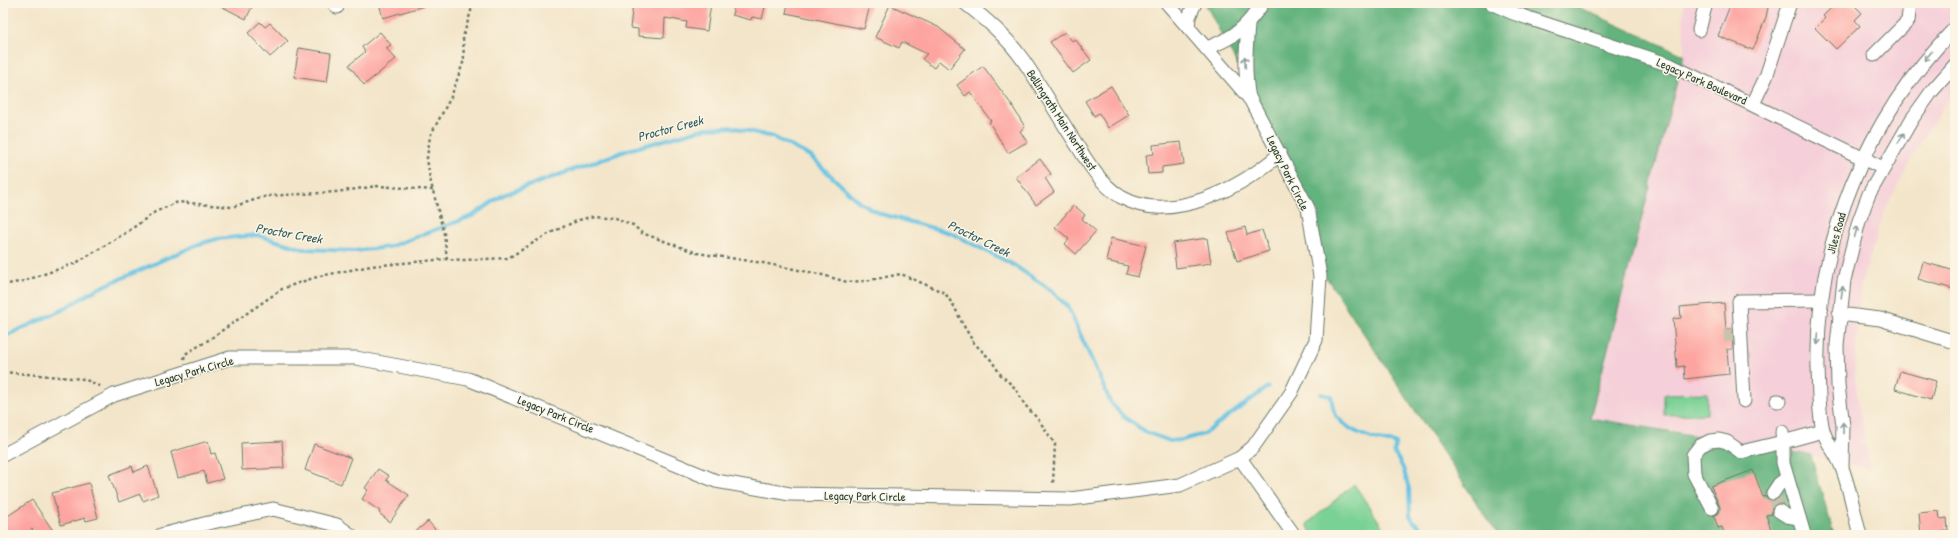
<svg xmlns="http://www.w3.org/2000/svg" width="1958" height="538" font-family="'Patrick Hand',sans-serif">
<style>
.built{fill:#f5cfd9}
.green{fill:#7ad195;stroke:#4c8764}
.forest{fill:#63b37e;stroke:#417859}
.lines{fill:none;stroke-linecap:round;stroke-linejoin:round}
.stream{stroke:#65c3e3;stroke-width:4}
.building{fill:#fda4a0}
.minor-tunnel{stroke:#c9c3ab;stroke-width:13;stroke-dasharray:13 6;stroke-linecap:butt}
.minor-casing{stroke:#697868;stroke-width:15}
.path{stroke:#697868;stroke-width:2.5;stroke-dasharray:3 3;stroke-linecap:butt}
.minor{stroke:#fff;stroke-width:13}
.oneway{stroke:#8f9e9a}
.labels{text-anchor:middle;dominant-baseline:central;stroke-width:3;stroke-linejoin:round;paint-order:stroke}
.street-label{font-size:12px;fill:#1f3d34;stroke:#fcf5e5}
.water-label{font-size:13px;font-style:italic;fill:#305e60;stroke:#fcf5e5}
</style>
<rect width="100%" height="100%" fill="#fcf5e5"/>
<filter id="ink" filterUnits="userSpaceOnUse"><feTurbulence type="fractalNoise" baseFrequency=".025" numOctaves="2"/><feDisplacementMap in="SourceGraphic" scale="8" xChannelSelector="R" yChannelSelector="G"/><feConvolveMatrix kernelMatrix="1 2 1 2 8 2 1 2 1" color-interpolation-filters="sRGB"/></filter>
<filter id="wash" filterUnits="userSpaceOnUse"><feTurbulence type="fractalNoise" baseFrequency=".012" numOctaves="4" result="noise"/><feDisplacementMap in="SourceGraphic" scale="16" xChannelSelector="R" yChannelSelector="G"/><feGaussianBlur stdDeviation="0.9" result="paint"/><feColorMatrix in="noise" values="0 0 0 0 0 0 0 0 0 0 0 0 0 0 0 0 0 1.4 0 .05"/><feComposite in="paint" operator="in"/></filter>
<g filter="url(#wash)">
<rect width="100%" height="100%" fill="#f3e5c9"/>
<!-- built -->
<path class="built" d="M1683 3H1955V89L1921 142 1886 207 1861 284 1854 375 1870 469 1811 455 1590 418 1684 55Z"/>
<!-- green -->
<g class="green">
<path d="M1707 393V414L1664 415V394Z"/>
<path d="M1354 484 1388 535H1312L1307 524Z"/>
</g>
<!-- forest -->
<path class="forest" d="M1209 3H1569L1684 55 1590 418 1811 455 1834 535H1498L1322 271 1288 161 1206 5Z"/>
<g class="lines">
<!-- stream -->
<g class="stream">
<path d="M3 337 62 310 95 290 199 244 217 239 257 235 304 249 355 251 389 247 472 216 503 195 628 150 707 128 732 127 773 137 810 156 860 203 881 214 951 233 1012 264 1051 290 1068 307 1111 403 1124 417 1146 432 1170 441 1182 440 1204 434 1268 387"/>
<path d="M1321 394 1331 396C1332 402 1333 412 1337 417 1350 433 1376 441 1396 443L1394 452 1403 468 1409 489 1410 515 1413 521 1428 535"/>
</g>
</g>
<g id="blocks">
<!-- building -->
<g class="building">
<path d="M215 3H254L246 19Z"/>
<path d="M379 3H424V6L383 18Z"/>
<path d="M633 3 680 8 681 3H711L707 31 686 28 687 22 665 18 664 38 638 36V29L630 28Z"/>
<path d="M735 3H766L762 19 752 17 751 20 732 15Z"/>
<path d="M788 3H863L870 5 864 29 786 13Z"/>
<path d="M1731 3H1769L1766 17 1753 50 1718 36Z"/>
<path d="M1836 3H1852L1862 13 1855 20 1860 26 1836 49 1815 28 1825 18 1823 16Z"/>
<path d="M890 5 938 27 965 49 949 69 939 61 934 68 922 59 927 54 902 42 899 48 875 37Z"/>
<path d="M260 22 265 27 270 23 288 41 270 57 248 33Z"/>
<path d="M380 32 391 45 386 48 396 59 364 85 349 65 365 52 362 47Z"/>
<path d="M1065 32 1072 41 1075 39 1091 60 1073 73 1050 42Z"/>
<path d="M299 48 331 53 327 82 294 77Z"/>
<path d="M983 66 1011 104 1025 127 1020 131 1027 142 1008 153 989 122 991 121 970 92 965 96 957 85Z"/>
<path d="M1111 86 1129 115 1108 128 1099 113 1094 116 1085 101Z"/>
<path d="M1181 142 1184 164 1162 167V173L1148 174 1146 155 1154 154 1153 145Z"/>
<path d="M1040 159 1051 174 1045 178 1054 192 1036 205 1016 177Z"/>
<path d="M1074 205 1085 215 1082 219 1096 231 1076 254 1065 244 1069 239 1055 227Z"/>
<path d="M1245 227 1247 235 1262 230 1269 251 1237 261 1228 233Z"/>
<path d="M1111 238 1146 246 1138 277 1126 274 1128 266 1106 261Z"/>
<path d="M1207 238 1211 263 1176 268 1173 243Z"/>
<path d="M1923 262 1955 271 1953 289 1918 279Z"/>
<path d="M1724 303 1726 329H1732L1733 349H1727L1729 374 1685 379 1684 366 1677 367 1673 319 1681 318 1680 307Z"/>
<path d="M1900 371 1936 381 1931 400 1895 389Z"/>
<path d="M208 441 211 454 215 453 223 479 207 483 204 471 178 478 171 452Z"/>
<path d="M282 441 284 468 242 470 241 443Z"/>
<path d="M314 444 351 458 341 484 305 470Z"/>
<path d="M132 466 134 472 148 466 158 495 143 501 140 494 119 502 109 475Z"/>
<path d="M378 469 389 476 386 480 409 495 390 522 379 513 380 511 362 499 368 490 365 488Z"/>
<path d="M1753 470 1763 497 1766 496 1768 499 1773 501 1780 497 1783 504H1775L1772 507V514L1766 515 1773 535H1725L1722 527 1718 528 1714 516 1719 513 1720 508 1711 486Z"/>
<path d="M89 483 98 518 86 521 85 518 61 525 52 493Z"/>
<path d="M32 500 56 535H36L32 529 24 535H3V519Z"/>
<path d="M1939 511 1940 519 1947 518 1948 531 1940 532 1941 535H1921L1919 513Z"/>
<path d="M428 521 440 535H412Z"/>
</g>
</g>
</g>
<g filter="url(#ink)">
<use href="#blocks" fill-opacity="0" stroke="#697868" stroke-width="1"/>
<g class="lines">
<!-- minor-tunnel -->
<g class="minor-tunnel">
<path d="M1730 329 1731 349"/>
<path d="M1773 493 1779 511"/>
</g>
<!-- minor casing -->
<g class="minor-casing">
<g id="minor">
<path d="M334 3 337 7"/>
<path d="M965 3C987 20 1007 37 1023 60 1039 83 1053 107 1068 131 1083 154 1097 182 1121 197 1171 226 1242 187 1280 154"/>
<path d="M1491 3 1513 13 1670 65 1883 168"/>
<path d="M1248 25C1246 49 1244 73 1249 98"/>
<path d="M1188 27 1189 17 1195 3"/>
<path d="M1699 30 1706 3"/>
<path d="M1207 48C1236 37 1245 28 1263 3"/>
<path d="M1874 55 1908 21 1910 3"/>
<path d="M1753 104 1766 77 1790 3"/>
<path d="M1839 314 1880 319 1955 342"/>
<path d="M1744 401 1739 301 1821 300"/>
<path d="M1777 401H1779"/>
<path d="M1782 432 1783 442 1823 431"/>
<path d="M3 455 114 395 230 358H356L468 379 716 481 790 494 1070 499 1180 485 1240 458 1253 447 1291 393 1316 340 1320 276 1308 208 1250 99 1167 3"/>
<path d="M1240 458 1294 535"/>
<path d="M1842 466 1843 426 1838 385 1837 345 1844 280 1859 221 1869 194 1912 119 1932 91 1955 65"/>
<path d="M1773 493 1779 484 1787 478"/>
<path d="M1712 508 1694 474 1693 455 1700 446 1710 441 1719 440 1727 442 1741 452 1783 442V463L1804 534"/>
<path d="M1779 511 1787 516 1799 518"/>
<path d="M161 535 208 523 273 509 337 525 351 535"/>
<path d="M1860 535C1854 513 1850 489 1842 468 1838 455 1826 443 1823 430 1818 410 1819 387 1818 367 1815 240 1867 118 1955 28"/>
</g>
</g>
<!-- path -->
<g class="path">
<path d="M447 259 444 234 430 179 427 158 430 136 451 97 464 60 463 37 471 11 472 3"/>
<path d="M3 285 24 281 76 263 127 232 155 212 178 202 232 207 267 196 336 192 377 186 433 190"/>
<path d="M184 359 185 354 204 343 282 289 298 283 320 276 371 266 447 259 464 260 508 258 550 233 579 220 594 216 615 218 633 225 642 233 697 253 763 263 819 274 847 282 865 281 901 274 945 293 955 308 962 323 974 343 991 360 1001 375 1015 388 1025 405 1038 419 1055 444 1053 483"/>
<path d="M3 372 84 379 102 387"/>
</g>
<!-- minor -->
<use href="#minor" class="minor"/>
</g>
<!-- one-way arrows -->
<defs><path id="oneway-shaft" d="M-6 0H5M1.5-3L5.5 0L1.5 3" fill="none" stroke-width="1.6" stroke-linecap="round" stroke-linejoin="round"/></defs>
<g class="oneway">
<use href="#oneway-shaft" transform="translate(1928 56) rotate(130)"/>
<use href="#oneway-shaft" transform="translate(1245 62) rotate(-93)"/>
<use href="#oneway-shaft" transform="translate(1901 138) rotate(-59)"/>
<use href="#oneway-shaft" transform="translate(1856 232) rotate(-74)"/>
<use href="#oneway-shaft" transform="translate(1842 292) rotate(-82)"/>
<use href="#oneway-shaft" transform="translate(1818 339) rotate(94)"/>
<use href="#oneway-shaft" transform="translate(1843 428) rotate(-91)"/>
</g>
</g>
<g class="labels">
<!-- street labels -->
<g class="street-label">
<text transform="translate(1702 81) rotate(24)">Legacy Park Boulevard</text>
<text transform="translate(1062 120) rotate(57)">Bellingrath Main Northwest</text>
<text transform="translate(1288 173) rotate(64)">Legacy Park Circle</text>
<text transform="translate(1836 233) rotate(-74)">Jiles Road</text>
<text transform="translate(194 371) rotate(-16)">Legacy Park Circle</text>
<text transform="translate(556 414) rotate(22)">Legacy Park Circle</text>
<text transform="translate(865 496) rotate(1)">Legacy Park Circle</text>
</g>
<!-- water labels -->
<g class="water-label">
<text transform="translate(670 128) rotate(-15)">Proctor Creek</text>
<text transform="translate(289 233) rotate(10)">Proctor Creek</text>
<text transform="translate(979 238) rotate(26)">Proctor Creek</text>
</g>
</g>
<!-- margin -->
<rect width="1958" height="538" fill="none" stroke="#fcf5e5" stroke-width="16"/>
</svg>
